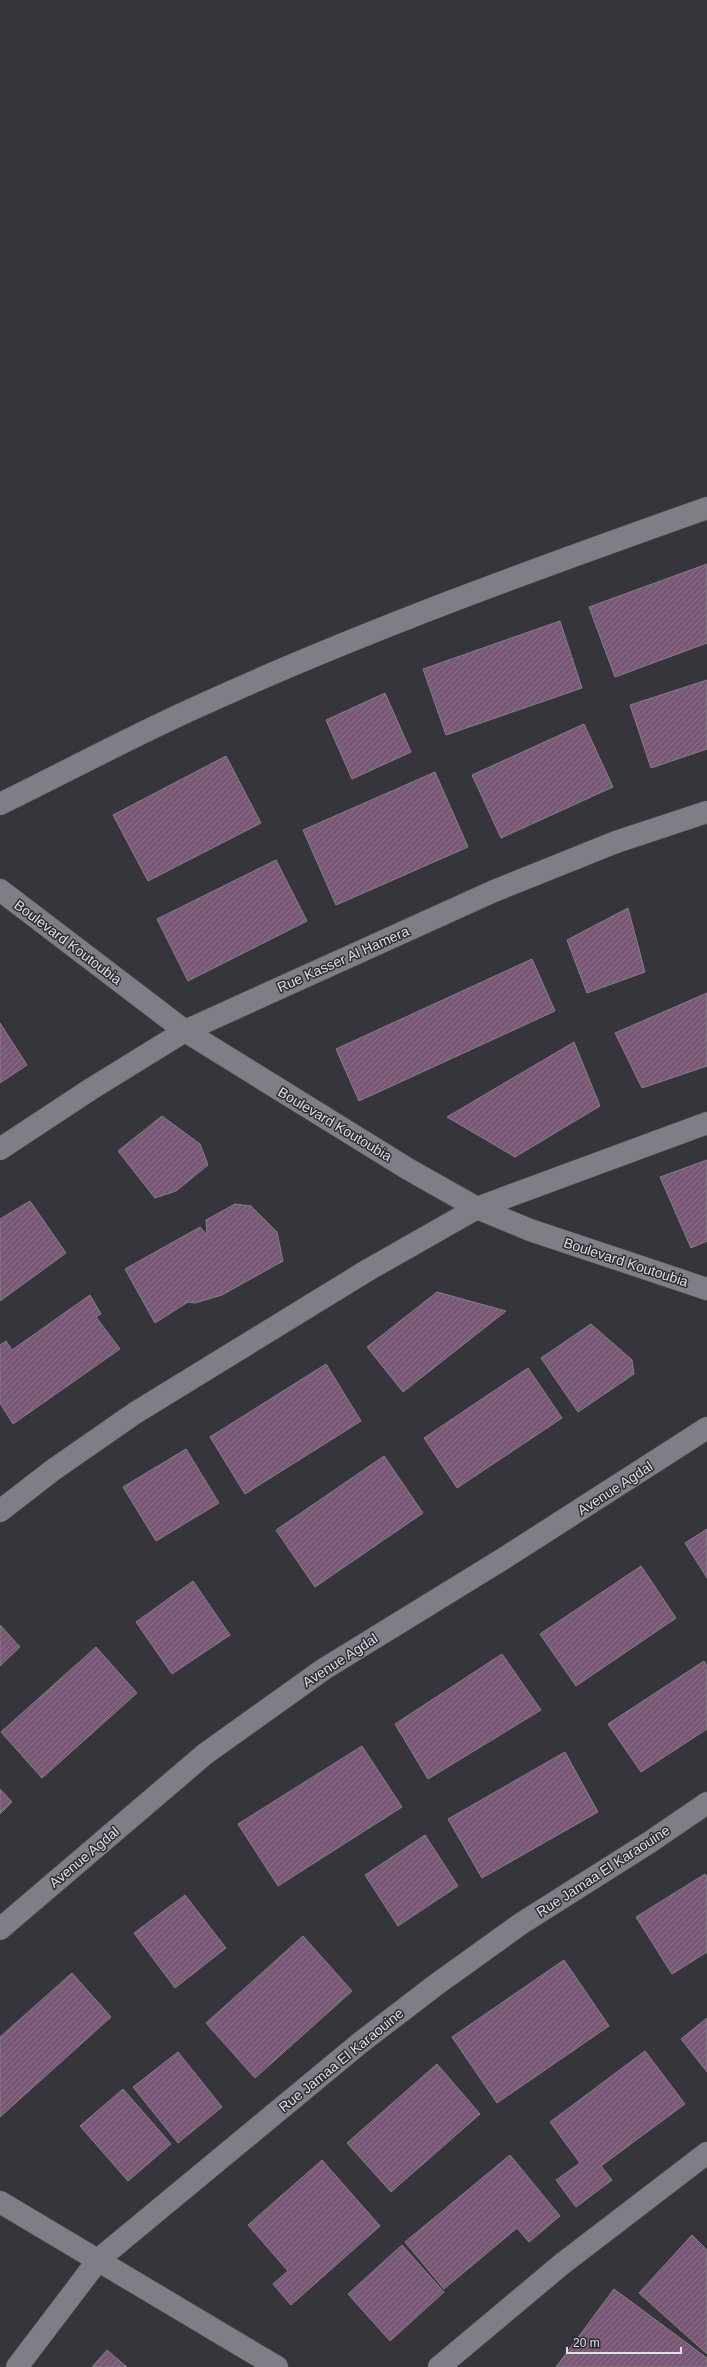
<svg xmlns="http://www.w3.org/2000/svg" width="707" height="2367" font-family="Helvetica,sans-serif">
<style>
.building{fill:url(#building-hatch);stroke:#857f85}
.lines{fill:none;stroke-linecap:round;stroke-linejoin:round}
.minor-casing{stroke:#555459;stroke-width:23}
.minor{stroke:#7f7d85;stroke-width:22}
.labels{text-anchor:middle;dominant-baseline:central;stroke-width:3;stroke-linejoin:round;paint-order:stroke}
.street-label{font-size:14px;fill:#e1e0e5;stroke:#2d2b32}
</style>
<defs>
<pattern id="building-hatch" width="6" height="6" patternUnits="userSpaceOnUse"><rect width="6" height="6" fill="#795776"/><path d="M-1 1l2-2M0 6l6-6M5 7l2-2" fill="none" stroke="#8c6f89"/></pattern>
</defs>
<rect width="100%" height="100%" fill="#37353c"/>
<!-- building -->
<g class="building">
<path d="M707 564V643L615 677 589 607Z"/>
<path d="M560 621 582 688 446 735 423 669Z"/>
<path d="M707 680V749L651 768 630 705Z"/>
<path d="M385 693 411 752 352 779 326 720Z"/>
<path d="M584 724 613 787 501 838 472 775Z"/>
<path d="M226 756 261 823 148 881 113 815Z"/>
<path d="M435 772 468 847 336 905 303 830Z"/>
<path d="M276 860 307 921 188 981 157 919Z"/>
<path d="M628 908 645 972 587 993 567 940Z"/>
<path d="M532 959 555 1011 359 1101 336 1049Z"/>
<path d="M707 993V1066L642 1088 615 1033Z"/>
<path d="M0 1023 27 1065 0 1083Z"/>
<path d="M574 1042 600 1106 515 1157 447 1117Z"/>
<path d="M162 1116 200 1144 208 1165 176 1191 155 1198 118 1151Z"/>
<path d="M707 1160V1241L691 1248 660 1177Z"/>
<path d="M30 1201 66 1253 0 1301V1219Z"/>
<path d="M235 1204 251 1206 277 1232 283 1261 222 1295 195 1303 188 1302 155 1323 125 1269 200 1227 207 1235 206 1220Z"/>
<path d="M437 1292 506 1311 403 1392 367 1347Z"/>
<path d="M90 1295 101 1314 96 1317 120 1349 13 1424 0 1403V1345L6 1341 12 1350Z"/>
<path d="M591 1324 632 1360 634 1374 578 1412 541 1358Z"/>
<path d="M326 1364 361 1421 245 1494 210 1437Z"/>
<path d="M528 1368 562 1418 457 1488 424 1438Z"/>
<path d="M186 1449 219 1503 156 1541 123 1487Z"/>
<path d="M384 1456 423 1513 315 1587 276 1530Z"/>
<path d="M707 1529V1578L685 1543Z"/>
<path d="M641 1566 676 1618 576 1686 540 1634Z"/>
<path d="M193 1581 230 1635 172 1674 136 1622Z"/>
<path d="M0 1625 20 1647 0 1666Z"/>
<path d="M96 1647 137 1693 42 1778 1 1732Z"/>
<path d="M502 1654 541 1710 428 1779 395 1724Z"/>
<path d="M704 1661 707 1666V1729L641 1772 608 1724Z"/>
<path d="M362 1746 402 1807 278 1886 238 1824Z"/>
<path d="M565 1752 598 1812 482 1878 448 1819Z"/>
<path d="M0 1789 12 1802 0 1814Z"/>
<path d="M425 1835 458 1886 398 1926 365 1875Z"/>
<path d="M705 1874 707 1877V1952L672 1974 636 1917Z"/>
<path d="M185 1895 226 1948 175 1988 134 1933Z"/>
<path d="M303 1936 352 1991 255 2078 206 2023Z"/>
<path d="M564 1960 609 2026 497 2103 452 2037Z"/>
<path d="M72 1973 111 2017 0 2117V2037Z"/>
<path d="M707 2018V2072L681 2039Z"/>
<path d="M645 2051 685 2104 601 2166 612 2180 576 2207 556 2180 580 2163 550 2122Z"/>
<path d="M178 2052 222 2107 178 2143 133 2087Z"/>
<path d="M437 2064 480 2114 391 2192 347 2143Z"/>
<path d="M123 2089 171 2144 128 2181 80 2126Z"/>
<path d="M510 2155 560 2216 529 2242 517 2228 444 2289 405 2242Z"/>
<path d="M322 2160 380 2226 291 2305 273 2284 288 2271 248 2225Z"/>
<path d="M692 2235 707 2250V2354L639 2293Z"/>
<path d="M402 2245 444 2292 390 2341 348 2294Z"/>
<path d="M614 2289 707 2358V2367H556Z"/>
<path d="M107 2350 127 2367H92Z"/>
</g>
<g class="lines">
<!-- minor casing -->
<g class="minor-casing">
<g id="minor">
<path d="M0 804C66 772 130 737 197 707 363 631 535 569 707 508"/>
<path d="M0 890 185 1031 408 1169 477 1208 530 1230 707 1289"/>
<path d="M0 1149 91 1089 185 1031 494 891 616 842 707 812"/>
<path d="M0 1511 53 1470 135 1413 368 1270 477 1208 707 1123"/>
<path d="M0 1929 205 1754 324 1669 506 1557 707 1428"/>
<path d="M0 2202 277 2367"/>
<path d="M17 2367 99 2259 360 2043 437 1984 522 1923 650 1842 707 1803"/>
<path d="M439 2367 562 2264 707 2153"/>
</g>
</g>
<!-- minor -->
<use href="#minor" class="minor"/>
</g>
<g class="labels">
<!-- street labels -->
<g class="street-label">
<text transform="translate(68 942) rotate(37)">Boulevard Koutoubia</text>
<text transform="translate(343 959) rotate(-24)">Rue Kasser Al Hamera</text>
<text transform="translate(335 1124) rotate(31)">Boulevard Koutoubia</text>
<text transform="translate(626 1262) rotate(18)">Boulevard Koutoubia</text>
<text transform="translate(615 1488) rotate(-33)">Avenue Agdal</text>
<text transform="translate(340 1660) rotate(-33)">Avenue Agdal</text>
<text transform="translate(84 1857) rotate(-40)">Avenue Agdal</text>
<text transform="translate(603 1871) rotate(-33)">Rue Jamaa El Karaouine</text>
<text transform="translate(341 2060) rotate(-39)">Rue Jamaa El Karaouine</text>
</g>
</g>
<!-- scale -->
<path d="M567 2347v6h114v-6" fill="none" stroke="#e1e0e5" stroke-width="2"/>
<text x="573" y="2347" font-size="12" fill="#e1e0e5" stroke="#2d2b32" stroke-width="3" paint-order="stroke">20 m</text>
</svg>
